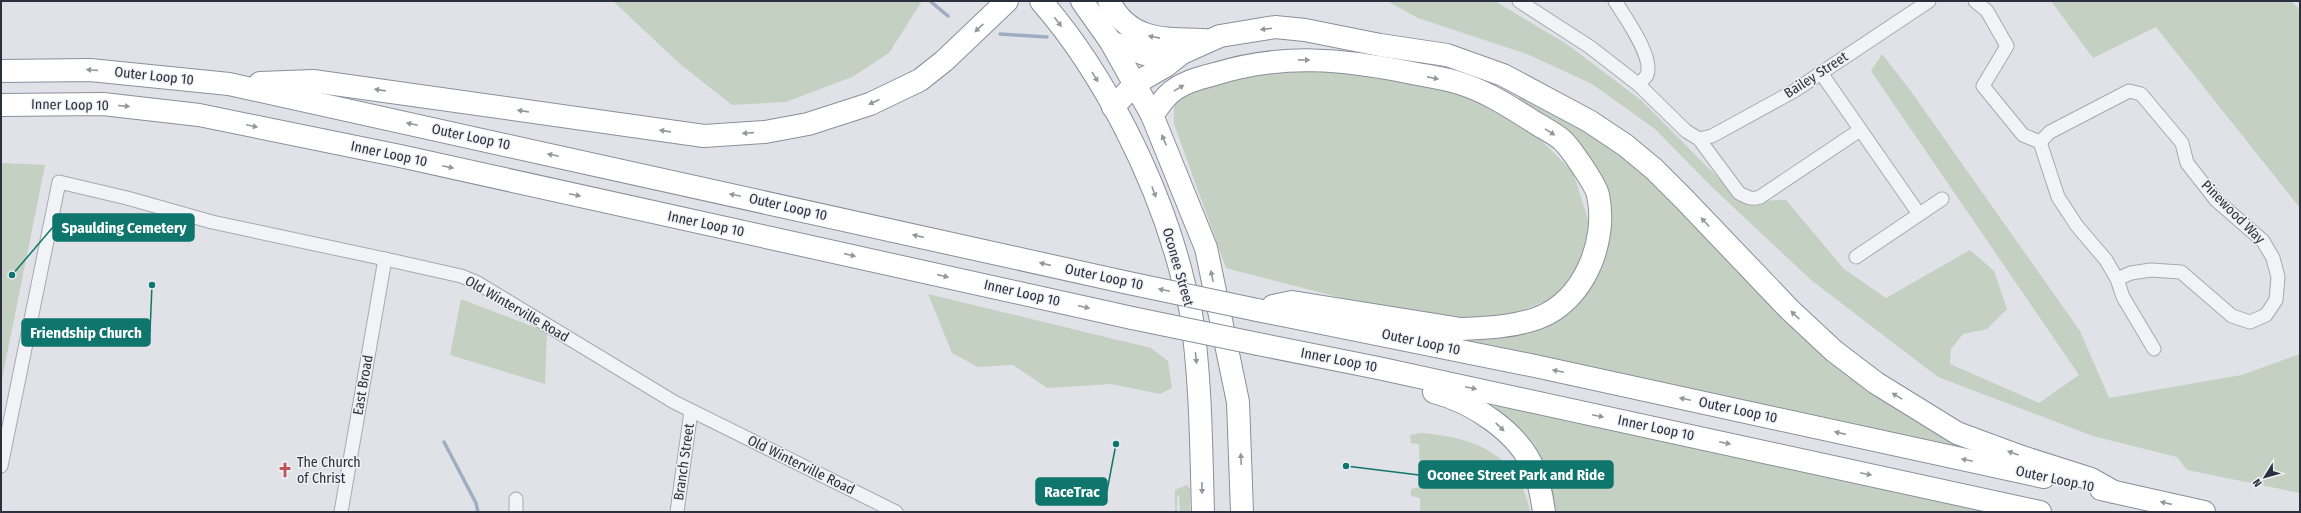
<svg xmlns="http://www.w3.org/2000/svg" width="2301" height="513" font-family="'Fira Sans Condensed',sans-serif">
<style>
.green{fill:#c4d0c2}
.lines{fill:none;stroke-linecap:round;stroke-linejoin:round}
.stream{stroke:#9fadc3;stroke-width:3.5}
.minor-casing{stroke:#a6a9b1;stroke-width:15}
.trunk-casing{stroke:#898f9c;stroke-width:24}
.motorway-casing{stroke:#898f9c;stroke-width:24}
.minor{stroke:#f2f3f6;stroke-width:13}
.trunk{stroke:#fff;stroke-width:22}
.motorway{stroke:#fff;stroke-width:22}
.motorway-bridge-casing{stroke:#898f9c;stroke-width:24;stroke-linecap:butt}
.motorway-bridge{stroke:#fff;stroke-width:22}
.oneway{fill:#94989e}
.labels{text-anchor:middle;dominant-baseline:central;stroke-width:3;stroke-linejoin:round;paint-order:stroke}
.street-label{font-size:14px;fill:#2a303d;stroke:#eff1f5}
.poi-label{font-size:14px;fill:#2a303d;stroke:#eff1f5;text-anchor:start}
.leader{fill:none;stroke:#0f766e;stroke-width:1.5}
.callout-dot{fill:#0f766e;stroke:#eff1f5;stroke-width:1.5}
.callout{fill:#0f766e;stroke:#0f766e;stroke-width:1.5}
.callout-label{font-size:15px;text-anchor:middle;font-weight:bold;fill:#fff}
</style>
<rect width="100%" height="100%" fill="#e0e2e7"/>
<!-- green -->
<g class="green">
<path d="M613 1H922L889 53 852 77 786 102 732 105 680 64Z"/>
<path d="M1387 1H1495L1568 45 1642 101 1741 201 1786 200 1844 269 1886 298 1970 250 1994 271 2007 309 1987 329 1963 334 1951 349 1950 364 2039 403 2079 375 1871 71 1882 54 1910 90 2080 331 2109 398 2242 375 2300 354V493L2187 470 2177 457 2093 436 1938 377 1811 280 1713 188 1655 129 1592 84 1527 54 1418 18Z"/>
<path d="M2051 1H2291L2300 10V208L2156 27 2093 58Z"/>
<path d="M1351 71 1468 94 1531 130 1573 172 1591 229 1577 272 1551 299 1508 316 1464 319 1342 298 1226 268 1174 124V100L1228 80 1271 72Z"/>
<path d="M1522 93 1541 102 1641 167 1731 260 1965 448 1836 422 1439 337 1570 307 1603 191 1517 102Z"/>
<path d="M1 163 45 165 1 384Z"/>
<path d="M928 294 1151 348 1168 361 1172 388 1160 394 1111 384 1047 388 1013 365 978 367 952 353Z"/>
<path d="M461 299 547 332 545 384 450 355Z"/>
<path d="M1494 406 1533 411 2003 512H1549L1492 411Z"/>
<path d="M1421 433C1474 437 1519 454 1530 512H1420V498L1411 496V489L1420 487 1419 444 1411 443 1410 435Z"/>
<path d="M1187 485 1190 489V512H1180L1179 495 1177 497V512H1175V490Z"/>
</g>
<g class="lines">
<!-- stream -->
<g class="stream">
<path d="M930 1 948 16"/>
<path d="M1000 34 1047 37"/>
<path d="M444 442 476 503 478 512"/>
</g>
<!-- minor casing -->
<g class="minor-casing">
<g id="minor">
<path d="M1519 1 1590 47 1639 85 1686 131 1699 139 1739 193C1747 197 1751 200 1760 197L1860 130"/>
<path d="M1615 1C1625 17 1654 57 1647 75 1645 78 1641 82 1639 85"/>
<path d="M1975 1 1987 11 2007 46 1983 86 2023 135 2040 142 2050 132 2129 91 2141 94 2182 143 2187 163 2216 200 2263 241 2273 258 2278 277 2276 300 2266 315 2250 322 2232 316 2181 272 2151 270 2131 273 2117 279"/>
<path d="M1821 73 1919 214"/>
<path d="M1699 139 1712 136 1794 91 1929 1"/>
<path d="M2040 142 2058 197 2077 226 2106 260 2117 279 2123 297 2154 349"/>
<path d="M1856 257 1942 199"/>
<path d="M1 466 59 182 127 198 212 222 385 259 461 276 476 282 674 402 896 512"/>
<path d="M341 512 385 259"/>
<path d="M516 512V499"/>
<path d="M677 512 691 411"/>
</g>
</g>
<!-- trunk casing -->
<g class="trunk-casing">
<g id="trunk">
<path d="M1041 1C1104 73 1157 180 1181 272 1184 286 1189 300 1191 313 1201 379 1201 445 1203 512"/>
<path d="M1082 1 1111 42 1152 115 1206 248 1238 402 1242 512"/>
</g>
</g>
<!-- motorway casing -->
<g class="motorway-casing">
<g id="motorway">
<path d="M1109 1C1129 42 1165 39 1204 40"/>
<path d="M1111 42 1144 54 1182 53"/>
<path d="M1 71 90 70 229 84 1124 282"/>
<path d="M260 83 313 81 704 136 765 132 808 124 870 104 920 80 944 61 1007 1"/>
<path d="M1 105 103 104 199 115 400 156 1132 318"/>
<path d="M1113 107 1136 83 1167 65 1182 53 1220 36 1275 27 1305 30 1380 45 1447 55 1503 75 1589 121 1625 145 1654 169 1684 199 1790 310 1834 351 1876 383 1957 433 2022 457 2091 479 2114 492"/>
<path d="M1152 115C1157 109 1162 101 1168 95 1180 83 1199 78 1215 74 1283 53 1343 59 1412 73 1427 76 1444 78 1459 83 1486 91 1510 107 1534 122 1543 128 1554 133 1562 140 1570 147 1596 185 1598 195 1608 241 1584 301 1538 318 1514 327 1486 328 1461 329L1292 302 1273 306"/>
<path d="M1257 310 1535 366 2044 477"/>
<path d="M1258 344 1378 368 2040 512"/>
<path d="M1434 392C1472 402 1519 432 1534 470 1540 484 1542 498 1544 512"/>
<path d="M2101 489 2204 512"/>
</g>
</g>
<!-- minor -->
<use href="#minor" class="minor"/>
<!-- trunk -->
<use href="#trunk" class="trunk"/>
<!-- motorway -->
<use href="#motorway" class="motorway"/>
<!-- motorway-bridge casing -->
<g class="motorway-bridge-casing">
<g id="motorway-bridge">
<path d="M1124 282 1257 310"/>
<path d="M1132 318 1258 344"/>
</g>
</g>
<!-- motorway-bridge -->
<use href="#motorway-bridge" class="motorway-bridge"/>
</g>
<!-- one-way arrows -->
<defs><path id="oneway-solid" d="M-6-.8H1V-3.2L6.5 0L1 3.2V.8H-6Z"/></defs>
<g class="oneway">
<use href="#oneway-solid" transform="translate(1058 22) rotate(53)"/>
<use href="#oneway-solid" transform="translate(979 28) rotate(137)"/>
<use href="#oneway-solid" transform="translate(1266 29) rotate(173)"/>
<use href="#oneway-solid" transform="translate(1154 37) rotate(-169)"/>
<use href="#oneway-solid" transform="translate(1304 60) rotate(1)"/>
<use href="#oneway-solid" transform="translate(92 70) rotate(-176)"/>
<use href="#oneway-solid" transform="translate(1095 77) rotate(59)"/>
<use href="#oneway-solid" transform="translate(1433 78) rotate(11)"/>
<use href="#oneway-solid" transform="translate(1179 88) rotate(-31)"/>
<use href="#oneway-solid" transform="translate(380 90) rotate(-172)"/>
<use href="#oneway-solid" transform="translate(874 102) rotate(156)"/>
<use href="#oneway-solid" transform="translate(124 106) rotate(5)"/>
<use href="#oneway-solid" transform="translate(523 111) rotate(-172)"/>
<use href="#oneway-solid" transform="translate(412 124) rotate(-168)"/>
<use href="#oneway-solid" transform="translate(252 126) rotate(12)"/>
<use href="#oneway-solid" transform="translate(665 131) rotate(-172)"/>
<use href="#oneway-solid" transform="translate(1550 132) rotate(32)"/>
<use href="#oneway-solid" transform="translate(748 133) rotate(176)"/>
<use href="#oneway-solid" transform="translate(1164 140) rotate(-114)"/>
<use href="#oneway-solid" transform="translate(553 155) rotate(-168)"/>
<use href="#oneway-solid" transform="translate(448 167) rotate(12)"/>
<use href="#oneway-solid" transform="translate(1154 192) rotate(69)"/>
<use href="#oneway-solid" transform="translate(575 195) rotate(12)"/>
<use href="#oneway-solid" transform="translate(735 195) rotate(-168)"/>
<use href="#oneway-solid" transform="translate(1705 222) rotate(-133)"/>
<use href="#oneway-solid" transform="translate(918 236) rotate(-167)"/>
<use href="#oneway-solid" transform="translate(850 255) rotate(13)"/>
<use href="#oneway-solid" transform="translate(1045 264) rotate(-167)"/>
<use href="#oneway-solid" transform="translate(943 276) rotate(13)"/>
<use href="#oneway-solid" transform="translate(1212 276) rotate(-102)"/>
<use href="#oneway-solid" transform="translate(1164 290) rotate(-168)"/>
<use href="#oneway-solid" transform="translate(1084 307) rotate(13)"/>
<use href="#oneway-solid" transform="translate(1795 315) rotate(-137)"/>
<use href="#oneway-solid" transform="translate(1196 358) rotate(84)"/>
<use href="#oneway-solid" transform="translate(1558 371) rotate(-168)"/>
<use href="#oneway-solid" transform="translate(1471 388) rotate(12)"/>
<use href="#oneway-solid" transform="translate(1897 396) rotate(-149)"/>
<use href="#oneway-solid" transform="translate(1685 399) rotate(-168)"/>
<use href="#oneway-solid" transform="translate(1598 416) rotate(12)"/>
<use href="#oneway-solid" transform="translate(1500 427) rotate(44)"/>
<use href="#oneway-solid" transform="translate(1840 433) rotate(-167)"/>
<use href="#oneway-solid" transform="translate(1725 443) rotate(12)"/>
<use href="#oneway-solid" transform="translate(2013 453) rotate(-160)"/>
<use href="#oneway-solid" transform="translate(1241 459) rotate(-92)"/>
<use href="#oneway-solid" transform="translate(1967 460) rotate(-168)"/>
<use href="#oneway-solid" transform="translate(1866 474) rotate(12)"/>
<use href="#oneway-solid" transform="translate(1202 488) rotate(89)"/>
<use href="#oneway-solid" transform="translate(2166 503) rotate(-167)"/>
</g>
<!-- icons -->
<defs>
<g id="church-bare" transform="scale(1.2)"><path d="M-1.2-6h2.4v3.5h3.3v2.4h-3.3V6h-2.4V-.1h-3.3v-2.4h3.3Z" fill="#be535a" stroke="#eff1f5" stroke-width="2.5" paint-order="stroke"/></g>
</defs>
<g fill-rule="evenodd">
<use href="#church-bare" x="285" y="470"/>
</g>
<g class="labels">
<!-- street labels -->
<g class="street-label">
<text transform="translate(1816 75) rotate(-33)">Bailey Street</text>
<text transform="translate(154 76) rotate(6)">Outer Loop 10</text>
<text transform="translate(70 105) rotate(1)">Inner Loop 10</text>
<text transform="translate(471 137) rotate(12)">Outer Loop 10</text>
<text transform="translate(389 154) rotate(12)">Inner Loop 10</text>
<text transform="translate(788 207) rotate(13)">Outer Loop 10</text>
<text transform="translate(2233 212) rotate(45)">Pinewood Way</text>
<text transform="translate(706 224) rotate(12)">Inner Loop 10</text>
<text transform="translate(1178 267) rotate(74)">Oconee Street</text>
<text transform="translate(1104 277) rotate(12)">Outer Loop 10</text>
<text transform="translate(1022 293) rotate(13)">Inner Loop 10</text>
<text transform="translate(517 309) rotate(30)">Old Winterville Road</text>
<text transform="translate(1421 342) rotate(12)">Outer Loop 10</text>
<text transform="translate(1339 360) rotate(11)">Inner Loop 10</text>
<text transform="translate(363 385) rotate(-80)">East Broad</text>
<text transform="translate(1738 410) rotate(12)">Outer Loop 10</text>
<text transform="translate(1656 428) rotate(12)">Inner Loop 10</text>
<text transform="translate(684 462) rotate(-82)">Branch Street</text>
<text transform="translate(801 465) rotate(26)">Old Winterville Road</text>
<text transform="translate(2055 479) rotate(12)">Outer Loop 10</text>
</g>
<!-- poi labels -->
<g class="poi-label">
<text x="297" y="462">The Church<tspan x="297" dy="16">of Christ</tspan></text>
</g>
</g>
<!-- callouts -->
<path class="leader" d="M12 275L53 227M152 285L150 332M1346 466L1419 475M1116 444L1107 491"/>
<g class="callout-dot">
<circle cx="12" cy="275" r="4"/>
<circle cx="152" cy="285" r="4"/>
<circle cx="1346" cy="466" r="4"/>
<circle cx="1116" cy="444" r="4"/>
</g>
<g class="callout">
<rect x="53" y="214" width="141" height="27" rx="4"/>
<rect x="22" y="319" width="128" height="27" rx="4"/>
<rect x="1419" y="461" width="194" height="27" rx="4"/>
<rect x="1036" y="478" width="71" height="27" rx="4"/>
</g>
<g class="callout-label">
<text x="124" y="233">Spaulding Cemetery</text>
<text x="86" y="338">Friendship Church</text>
<text x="1516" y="480">Oconee Street Park and Ride</text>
<text x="1072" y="497">RaceTrac</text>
</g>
<!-- border -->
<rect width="2301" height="513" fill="none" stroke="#2a303d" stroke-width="4"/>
<!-- north arrow -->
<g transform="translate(2265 477) rotate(233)" stroke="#eff1f5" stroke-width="3" paint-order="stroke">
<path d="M0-3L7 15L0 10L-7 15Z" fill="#2a303d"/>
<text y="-6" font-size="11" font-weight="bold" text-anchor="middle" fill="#2a303d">N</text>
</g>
</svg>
